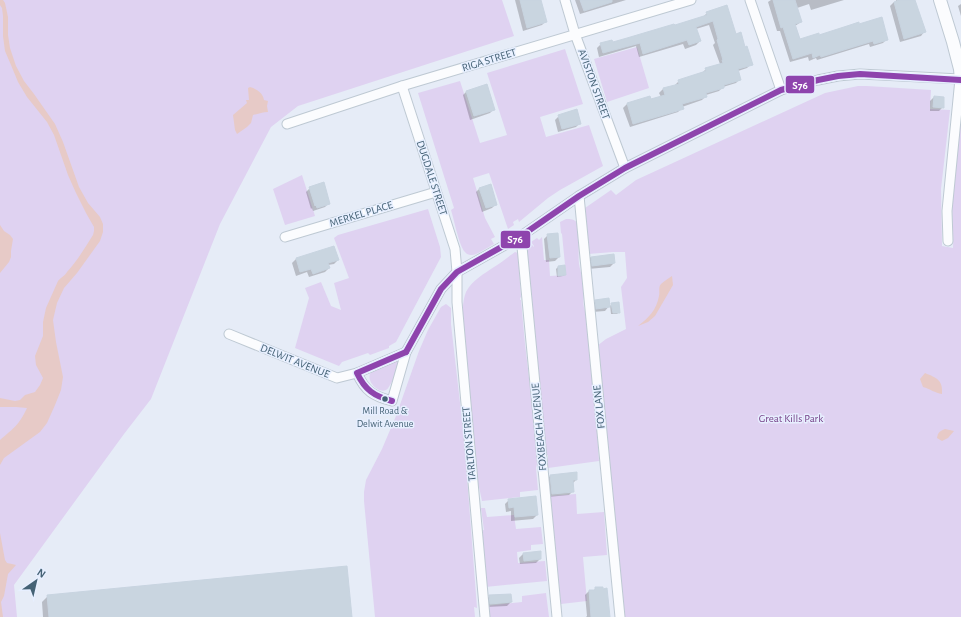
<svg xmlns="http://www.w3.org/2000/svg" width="961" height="617" font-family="'Alegreya Sans',sans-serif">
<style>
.green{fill:#dfd2f1}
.water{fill:#e7cac7}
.shadow{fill:#0003}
.building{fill:#c9d5e0;stroke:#c8d4e0}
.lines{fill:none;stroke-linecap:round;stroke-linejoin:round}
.minor-casing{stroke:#bec9d3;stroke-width:11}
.tertiary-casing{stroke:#bec9d3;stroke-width:14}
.minor{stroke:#fbfcfe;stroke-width:9}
.tertiary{stroke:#fbfcfe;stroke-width:12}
.bus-1-casing{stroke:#e7efff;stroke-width:9}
.bus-1{stroke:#8e44ad;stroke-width:6}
.bus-dot{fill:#456275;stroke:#e7efff;stroke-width:1.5}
.labels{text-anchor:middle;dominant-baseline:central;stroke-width:3;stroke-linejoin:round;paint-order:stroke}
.bus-label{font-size:10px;fill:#456275;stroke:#e7efff}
.street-label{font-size:11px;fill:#456275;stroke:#e7efff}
.park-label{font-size:11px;fill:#764188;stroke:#e7efff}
.line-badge{stroke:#e7efff;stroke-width:1.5}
.badge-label{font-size:11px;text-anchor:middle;font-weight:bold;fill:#fff}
</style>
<rect width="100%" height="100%" fill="#e6ecf7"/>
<!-- green -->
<g class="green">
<path d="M0 0H502L514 36 298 106 271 127 220 224 151 399 124 434 14 585 17 617H0Z"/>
<path d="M637 47 649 88 607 102 594 59Z"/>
<path d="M565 49 583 104 540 117 546 137 589 125 603 166 560 190 548 198 519 222 518 219 513 222 514 225 508 229 489 173 473 178 485 218 495 237 491 239 494 244C488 247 476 256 471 255 469 255 466 254 465 252 459 246 454 219 451 210L454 208 418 93 460 81 480 143 507 135 487 73Z"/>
<path d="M858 86H867L931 90 930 109 950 110 941 189 942 246 953 248C954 227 951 205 952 183 954 156 958 128 961 100V617H624L597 346 606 339 626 329 621 287 627 278 625 252H613L588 254 582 212 585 208 611 190 616 195 636 180 825 93Z"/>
<path d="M302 175 315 216 285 225 273 189Z"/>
<path d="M428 209 440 247 441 257 396 342 389 346V348L370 355 368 353 342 362 339 366 295 348 309 298 305 288 321 282 331 306 341 310 334 283 349 278 334 238 338 235Z"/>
<path d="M566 219C570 219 575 219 577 223 579 226 579 231 579 235 579 245 578 255 579 264 580 271 583 278 584 285 585 296 581 304 586 313L592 359 599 461 548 468V455H546L545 440 543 439 526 248 531 244 534 247V246L531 242 537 238 539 240 542 237 544 260H549L550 276 566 275 562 234 561 233 560 222Z"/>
<path d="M515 252 518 253 521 297 520 298V300H521L525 344 533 412 537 464 536 468 538 490 520 492V497L482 501 479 487H476L462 324C463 313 462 302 466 292 472 280 484 274 494 267 501 263 508 257 515 252Z"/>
<path d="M446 304 451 308V324L464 438 477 608 474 607 475 617H375L364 501V492L366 480 382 449 396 416 419 351 428 330 441 307Z"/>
<path d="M398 360 399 361 396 377C391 380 390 388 386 390 379 394 365 381 371 372 374 368 392 362 398 360Z"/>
<path d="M576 494 577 514 604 512 607 555 583 557 587 601 561 604 559 584H557L549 497 551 496Z"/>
<path d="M481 508H485L487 517 514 515 516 529 541 527 543 544 531 545V550L517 552 518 563 545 561 547 581 485 587 480 531 484 530Z"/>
<path d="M546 593 549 617H488L487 606 522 602V596Z"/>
</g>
<!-- water -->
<g class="water">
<path d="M0 0H3L5 3 8 17V35L10 48 16 66 24 81 34 94 55 124 63 142 79 187 88 203 100 217 103 224V232L100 241 77 273 64 288 57 303 53 320 56 342 63 377 61 390 55 405 47 423 40 432 4 458 0 465V440C14 428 19 425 27 408L16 407H0V398L15 401 20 400 25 395 35 392 40 385 43 378 36 365 35 356 43 336V322L46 308 58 281C61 277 65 276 67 272 77 261 85 248 93 235L94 231V227L86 213 76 193 68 175 54 135 47 122 27 97 18 82 11 65 5 51 3 36V16L2 8 0 5Z"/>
<path d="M250 87C257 89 263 93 264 100L268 101 267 106 268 112C263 112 258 114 253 115L251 123 247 127 237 134 235 130 233 115 247 103 246 100H249L248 88Z"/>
<path d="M0 225 4 231 10 235 13 239 11 251V257L9 262 0 273Z"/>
<path d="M672 276 673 285 655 316 648 322 638 326C649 317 656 311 659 296 660 292 658 287 661 284 664 281 668 279 672 276Z"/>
<path d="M925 373C937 378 943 380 942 394 935 393 930 389 923 387L920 379Z"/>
<path d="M945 429 954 431 948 438 942 441 937 438C938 432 940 431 945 429Z"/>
<path d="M0 533 5 560 7 563 12 564 16 565 8 574 4 596 1 602 3 617H0Z"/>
</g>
<!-- shadow -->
<g class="shadow">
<path d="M515 0H540L546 21 542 25 523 31Z"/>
<path d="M575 0H626L580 14Z"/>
<path d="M771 0H844L811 10 809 4 797 8 801 22 795 26 800 40 859 25 887 39 883 43 870 47 869 44 817 60 816 58 809 61 808 57 790 62 780 31H777L768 2Z"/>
<path d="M896 0H914L924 32 921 36 900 42 890 6 894 2H896Z"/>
<path d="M961 4V16L958 6Z"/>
<path d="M707 13 736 35 745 48 751 64 747 68 738 71 740 79 736 83 723 87 719 91 706 95V96L702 100 682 107V108L678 112 630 127 623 108 627 104 649 97 650 100 661 97 659 93 663 89 675 86V85L679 81 702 73 706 69 720 64 713 45 715 43 709 25 696 29 700 41 696 45 685 49 683 44 639 57 636 46 599 57 597 48 601 44 612 43 674 26 703 17Z"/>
<path d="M467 91 494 109 490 113 470 120 463 95Z"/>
<path d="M934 97 943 107 939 111H930V101Z"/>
<path d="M559 116 580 123 576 127 558 132 555 120Z"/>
<path d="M310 188 329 203 325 207 313 211 312 208 311 209 306 192Z"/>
<path d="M480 188 496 204 492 208 482 212 476 192Z"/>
<path d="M548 235 559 257 555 261 546 262 544 239Z"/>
<path d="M591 257 614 263 610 267 588 269 587 261Z"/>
<path d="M296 259 338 260 334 264 328 265 329 268 325 272 309 277 307 272 296 276 292 263Z"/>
<path d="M558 267 565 275 563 276 557 277 556 269Z"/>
<path d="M596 301 609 307 612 304 619 312 617 314H611L610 305 605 311 592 312V305Z"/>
<path d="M550 476 576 480 573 483V491L569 495 548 497 546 480Z"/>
<path d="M509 500 537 515 533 519 511 521V511L506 512 505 504Z"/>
<path d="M523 554 540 559 536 563 520 564 519 558Z"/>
<path d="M596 588 609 617H586L587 616 585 595 589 591H593Z"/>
<path d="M48 596 351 617H43L42 602Z"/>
<path d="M490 596 511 602 507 606 486 607V600Z"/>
</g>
<!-- building -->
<g class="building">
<path d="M520 0H541L547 22 527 28Z"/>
<path d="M580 0H612V2L584 11Z"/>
<path d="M773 0H795L802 22 795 24 800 39 819 33V35L847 26 859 22V24L882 17 888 40 874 44 873 41 821 57 820 55 813 58 812 53 793 59 783 27 781 28Z"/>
<path d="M899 0H915L926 32 904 39 894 2Z"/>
<path d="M727 5 736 34 741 32 745 47 747 46 753 65 738 69 741 80 724 85V88L706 93 707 97 682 104 684 109 633 124 627 103 650 96 651 99 665 95 663 88 679 84 678 80 681 79 706 71 705 68 723 63 722 60H723L717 40 718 39 713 21 696 27 701 41 689 45 687 40 643 54 640 43 603 53 600 43 612 40 613 42 627 38 674 24 675 25 707 15 706 12Z"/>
<path d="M487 84 495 110 474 116 466 91Z"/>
<path d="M934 96 944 97V108L933 107Z"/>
<path d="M577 109 581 124 562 129 558 115Z"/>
<path d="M324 182 330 204 317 208 316 205 315 206 309 187Z"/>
<path d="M491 184 497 205 486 208 479 188Z"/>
<path d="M558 233 560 257 550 258 547 234Z"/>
<path d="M334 246 339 260 328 263 330 268 313 274 311 269 300 272 296 258Z"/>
<path d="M614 254 615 263 592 266 591 257Z"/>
<path d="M565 265 566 275 558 276V266Z"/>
<path d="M609 298 610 307 596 309 595 300Z"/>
<path d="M619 302 620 313H613L611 303Z"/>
<path d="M577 472V480H573L574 492 552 494 550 475Z"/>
<path d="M536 496 538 515 515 517 514 507 509 508 508 499Z"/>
<path d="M541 551V559L524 561 523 553Z"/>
<path d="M347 566 352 617H49L47 595Z"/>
<path d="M595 587H603V589L607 588 610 617H591L589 590H595Z"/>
<path d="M511 594 512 602 490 604 489 595Z"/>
</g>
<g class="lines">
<!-- minor casing -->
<g class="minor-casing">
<g id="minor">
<path d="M565 0 575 34 625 168"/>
<path d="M750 0 781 90"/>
<path d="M402 86 455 249 457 272V302L485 617"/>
<path d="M287 124 402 86 691 0"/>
<path d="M579 196 620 617"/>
<path d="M521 236 557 617"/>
<path d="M285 237 436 192"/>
<path d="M229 334 337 378 357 373 406 352"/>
<path d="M357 373C365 391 373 396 392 401L406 352 441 289 457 272 521 236 579 196 625 168 781 90 801 84 818 80 838 76 860 74 960 79 947 211 948 241"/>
</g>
</g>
<!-- tertiary casing -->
<g class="tertiary-casing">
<path id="tertiary" d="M940 0 953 42 960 69 961 80"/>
</g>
<!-- minor -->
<use href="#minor" class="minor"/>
<!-- tertiary -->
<use href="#tertiary" class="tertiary"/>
<!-- bus-1 casing -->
<g class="bus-1-casing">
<g id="bus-1">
<path d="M406 352 441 289 457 272 521 236 579 196 625 168 781 90 818 80 838 76 860 74 961 80"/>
<path d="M392 401C374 396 365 390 357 373L406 352"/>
</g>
</g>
<!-- bus-1 -->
<use href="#bus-1" class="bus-1"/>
</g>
<!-- markers -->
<circle class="bus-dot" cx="385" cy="399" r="3.5"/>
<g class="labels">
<!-- bus labels -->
<g class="bus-label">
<text x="385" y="411">Mill Road &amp;<tspan x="385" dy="13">Delwit Avenue</tspan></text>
</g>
<!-- street labels -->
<g class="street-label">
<text transform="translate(489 60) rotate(-17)">RIGA STREET</text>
<text transform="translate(594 84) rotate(70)">AVISTON STREET</text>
<text transform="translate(432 178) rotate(72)">DUGDALE STREET</text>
<text transform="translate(361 214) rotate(-17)">MERKEL PLACE</text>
<text transform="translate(295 361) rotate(22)">DELWIT AVENUE</text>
<text transform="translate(599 407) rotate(-96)">FOX LANE</text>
<text transform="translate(539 427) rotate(-95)">FOXBEACH AVENUE</text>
<text transform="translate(469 444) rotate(-95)">TARLTON STREET</text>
</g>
<!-- park labels -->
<g class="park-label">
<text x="791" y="418">Great Kills Park</text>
</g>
</g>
<g class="line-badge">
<rect x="785" y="75" width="30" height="19" rx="4" fill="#8e44ad"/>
<rect x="500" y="230" width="31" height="19" rx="4" fill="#8e44ad"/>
</g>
<g class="badge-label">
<text x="800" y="89">S76</text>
<text x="515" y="243">S76</text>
</g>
<!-- north arrow -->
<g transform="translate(36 581) rotate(34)" stroke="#e7efff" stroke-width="3" paint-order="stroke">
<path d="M0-3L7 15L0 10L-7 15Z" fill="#456275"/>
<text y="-6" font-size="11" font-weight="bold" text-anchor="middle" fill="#456275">N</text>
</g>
</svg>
